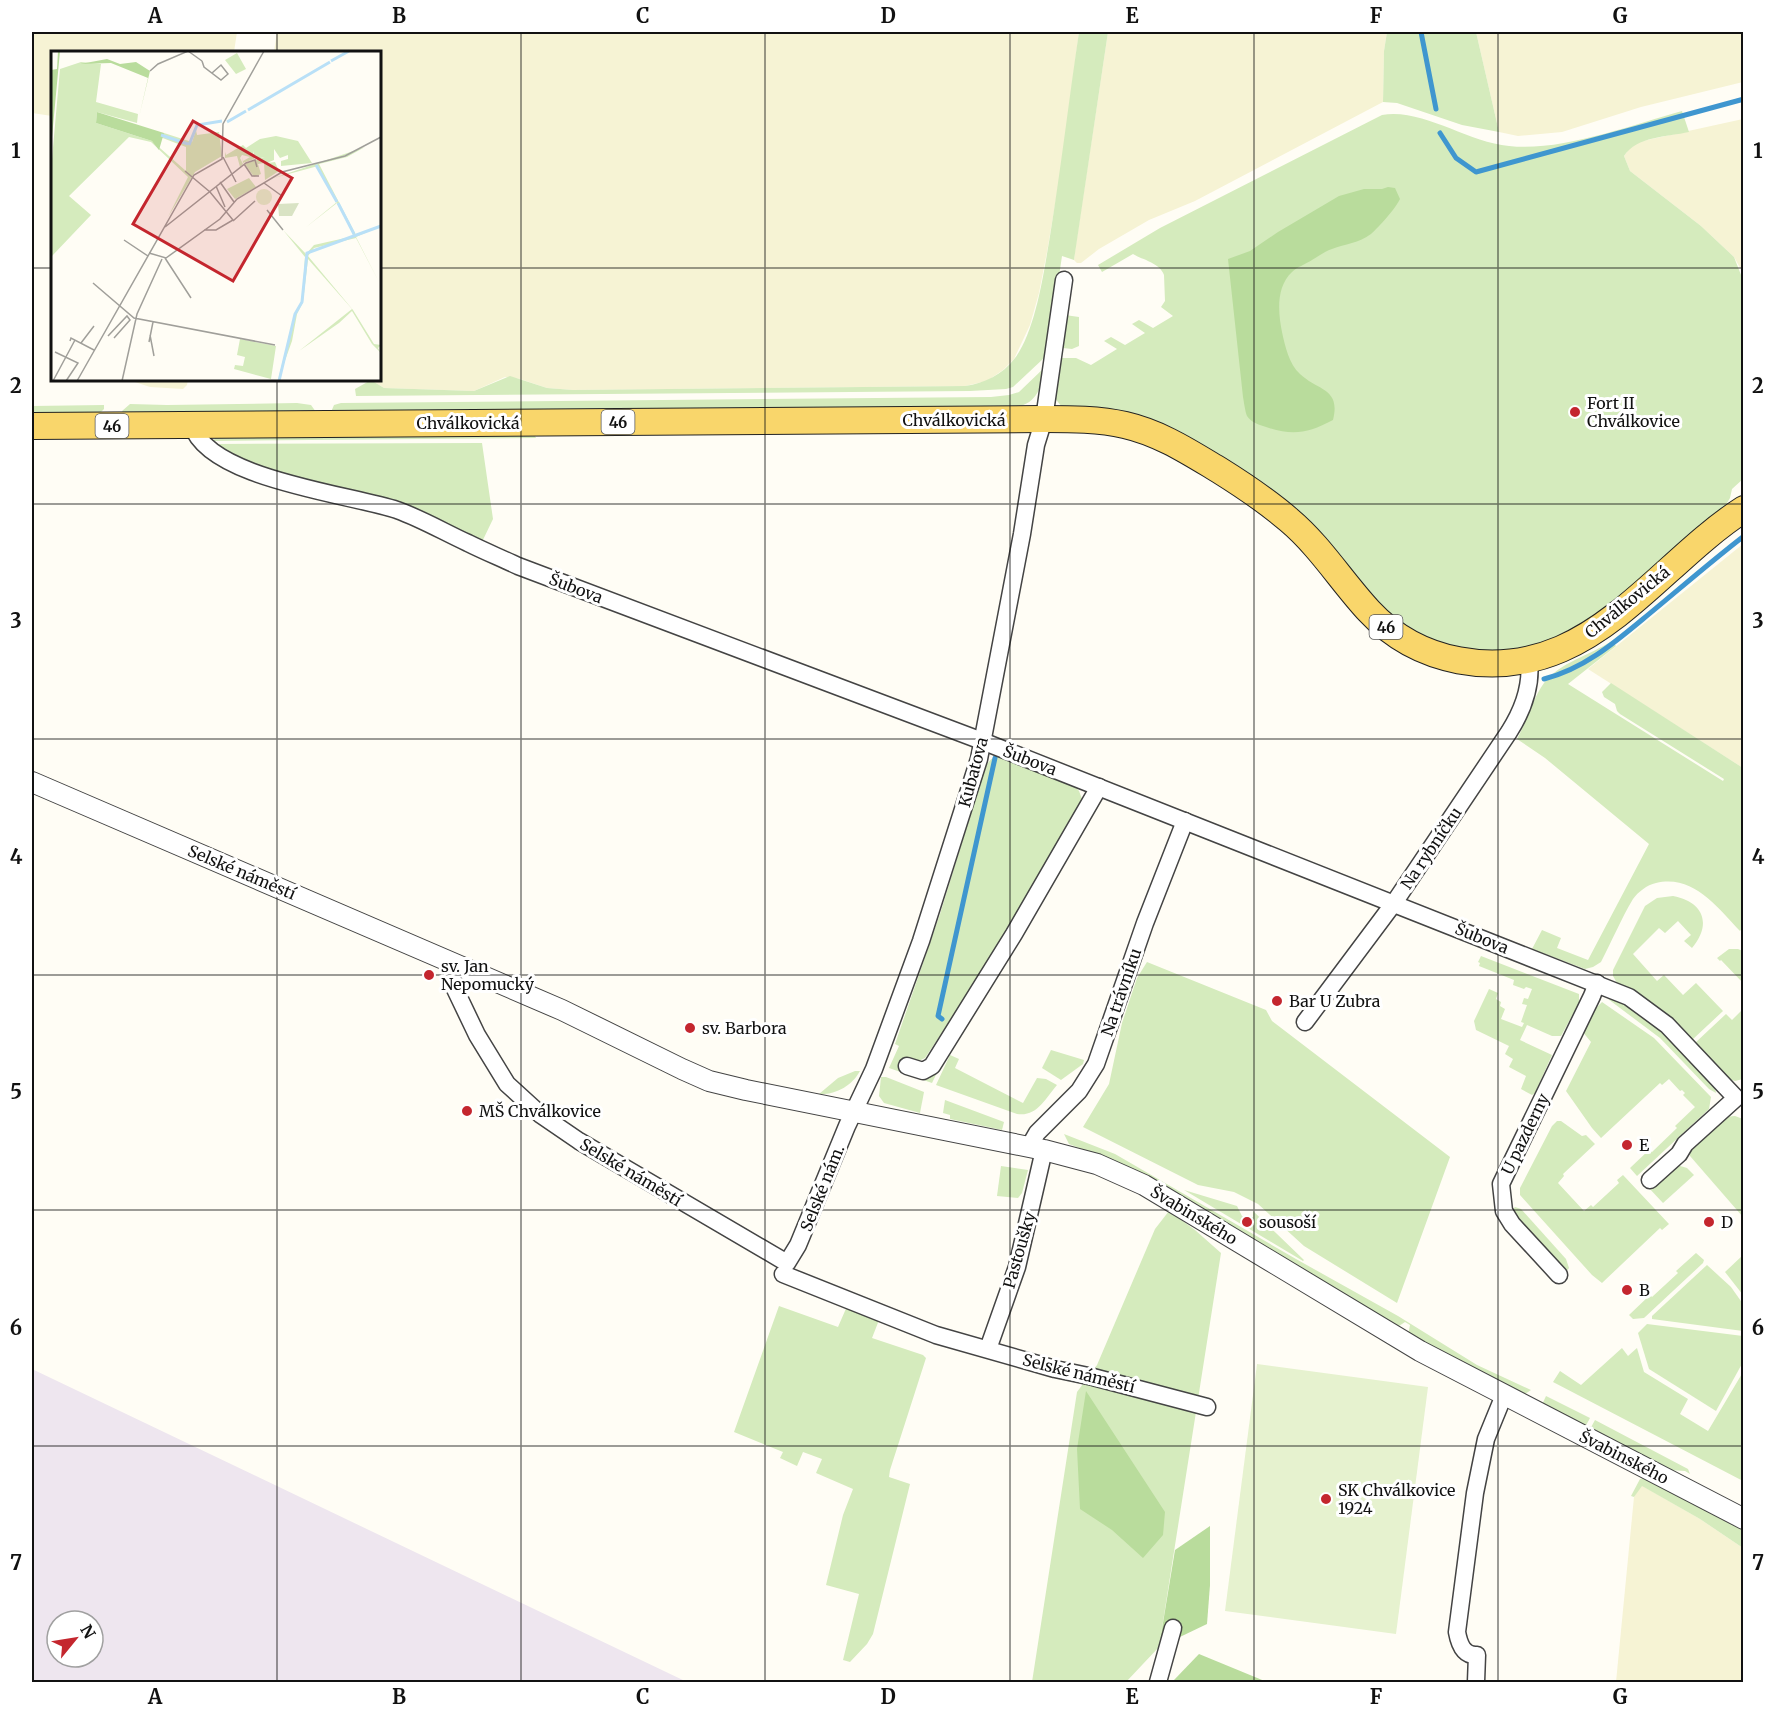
<svg xmlns="http://www.w3.org/2000/svg" width="1775" height="1714" font-family="Merriweather,serif">
<style>
.industrial{fill:#eee6ef;fill-rule:evenodd}
.farmland{fill:#f6f3d4}
.green{fill:#d5ebbd}
.forest{fill:#b9dc9c}
.pitch{fill:#e6f2cf}
.lines{fill:none;stroke-linecap:round;stroke-linejoin:round}
.stream{stroke:#3f96cf;stroke-width:5}
.minor-casing{stroke:#444;stroke-width:19}
.tertiary-casing{stroke:#444;stroke-width:22}
.primary-casing{stroke:#222;stroke-width:28}
.minor{stroke:#fff;stroke-width:16}
.tertiary{stroke:#fff;stroke-width:20}
.primary{stroke:#f9d66b;stroke-width:26}
.grid{fill:none;stroke:#111;stroke-width:1.5;stroke-opacity:0.55}
.poi-dot{fill:#c4262e;stroke:#fff;stroke-width:2}
.labels{text-anchor:middle;dominant-baseline:central;stroke-width:6;stroke-linejoin:round;paint-order:stroke}
.shield{fill:#fff;stroke:#585858;stroke-width:1.5}
.shield-label{font-size:15px;font-weight:bold;fill:#111}
.poi-label{font-size:16px;fill:#111;stroke:#fff;text-anchor:start}
.street-label{font-size:16px;fill:#111;stroke:#fff}
.inset-river{fill:none;stroke:#b9e0f7;stroke-width:3}
.inset-road{fill:none;stroke:#a09f9a;stroke-width:1.5}
.view{fill:#c4262e;fill-opacity:0.15;stroke:#c4262e;stroke-width:3}
.inset-edge{fill:none;stroke:#111;stroke-width:3}
.neatline{fill:none;stroke:#111;stroke-width:2}
.grid-label{font-size:20px;text-anchor:middle;font-weight:bold;fill:#111}
</style>
<rect width="100%" height="100%" fill="#fffdf5"/>
<!-- industrial -->
<path class="industrial" d="M32 1369 687 1682H32ZM57 1621H93V1657H57Z"/>
<!-- farmland -->
<g class="farmland">
<path d="M32 32H237L234 52H52V116L32 113Z"/>
<path d="M277 32H1079L1061 170 1047 252 1039 293 1030 325 1014 359 1003 370 987 381 965 386 573 390 547 388 520 379 505 377 474 391 384 388 371 380H380V52H274Z"/>
<path d="M1108 32H1387L1384 51 1383 102 1195 201 1149 220 1099 249 1081 263H1077L1074 260 1076 244Z"/>
<path d="M1476 32H1743V82L1641 107 1562 132 1518 136 1499 132Z"/>
<path d="M1743 119V273L1734 257 1701 226 1630 171 1624 156 1629 149 1638 142Z"/>
<path d="M129 380H188L187 385 183 389 150 387Z"/>
<path d="M1743 544V768L1588 669Z"/>
<path d="M1641 1485 1700 1519 1743 1548V1682H1616L1634 1497Z"/>
</g>
<!-- green -->
<g class="green">
<path d="M1079 32H1108L1074 260 1062 256 1048 352 1044 358 1013 387 1006 389 970 391 356 396 355 389 371 380 384 388 474 391 510 376 547 388 573 390 965 386C985 383 1002 375 1015 358 1036 330 1044 271 1050 236 1061 168 1069 99 1079 32Z"/>
<path d="M1387 32H1476L1499 132 1462 125 1397 103 1383 102 1384 51Z"/>
<path d="M1682 111 1689 132C1667 137 1637 136 1624 156L1630 171 1701 226 1734 257 1743 280V479L1732 489 1730 498 1724 508 1601 614 1554 638 1534 646 1507 652H1479L1455 648 1423 637 1391 618 1255 483 1232 463 1220 458 1062 407 1053 396 1060 358H1076L1091 365 1117 349 1104 341 1111 337 1125 345 1145 333 1132 324 1139 320 1153 328 1173 316 1161 307 1165 301 1164 275C1160 263 1143 260 1133 254L1102 272 1098 265 1160 228 1382 115C1423 108 1466 142 1509 146 1561 152 1631 125 1682 111Z"/>
<path d="M1065 315 1079 317V346L1072 349 1063 348Z"/>
<path d="M1045 367C1041 387 1038 403 1016 407L331 412 334 405 341 403 991 397 1009 395 1019 392Z"/>
<path d="M297 403 311 405 316 412 123 413 122 411 130 404 167 405Z"/>
<path d="M104 405V409L98 415 32 416V406Z"/>
<path d="M533 432 536 438 213 441 216 437Z"/>
<path d="M482 443 493 519 481 544 403 504 268 469 223 454 214 444Z"/>
<path d="M1612 641 1616 646 1568 684 1723 781 1724 779 1620 714 1617 711 1615 704 1604 697 1602 692 1611 683 1743 768V927L1740 931C1717 907 1693 874 1656 883 1647 885 1638 892 1633 899 1621 919 1612 941 1601 962L1593 967 1585 969 1532 949 1542 930 1561 938 1557 948 1588 960 1649 844 1545 758 1517 739C1527 721 1532 700 1544 683 1559 663 1590 655 1612 641Z"/>
<path d="M1002 755 1073 784 1079 791 1084 804 986 967 925 1058 904 1068 929 1079 947 1047 949 1048 932 1083 889 1068 899 1046 895 1044 940 914 984 771C988 761 991 757 1002 755Z"/>
<path d="M1673 896C1704 902 1712 924 1692 948L1684 941 1691 935 1678 921 1665 933 1659 928 1633 954 1657 981 1664 975 1683 995 1696 983 1723 1011 1692 1040 1643 997 1617 983 1613 976V970L1645 906 1657 898Z"/>
<path d="M1729 949H1738L1743 951V983L1721 960 1720 961 1717 958Z"/>
<path d="M1481 956 1579 994V1003L1561 1036H1552L1527 1025 1520 1040 1552 1055 1535 1093 1532 1095 1521 1089 1526 1076 1509 1067 1513 1059 1505 1054 1509 1046 1476 1030 1474 1021 1489 989 1498 993 1496 999 1501 1002 1500 1006 1505 1009 1501 1019 1522 1027 1524 1023 1521 1022 1527 1005 1522 1004 1524 998 1528 999 1532 989 1526 987 1524 989 1513 985 1514 980 1479 966 1480 963 1478 962Z"/>
<path d="M1147 962 1266 1010 1272 1021 1450 1157 1397 1303 1304 1246 1258 1204 1234 1192 1198 1185 1083 1127 1109 1084 1122 1023 1137 978Z"/>
<path d="M1608 999C1646 1005 1690 1060 1715 1088L1716 1093 1709 1089 1660 1038Z"/>
<path d="M1602 1002 1654 1038 1711 1097 1709 1109 1637 1176 1630 1168 1649 1150 1652 1152 1677 1128 1675 1126 1695 1107 1683 1095 1685 1093 1682 1090 1680 1091 1669 1079 1662 1085 1660 1083 1601 1138 1592 1128 1566 1091 1591 1042 1582 1031 1595 1009Z"/>
<path d="M1743 1009V1079L1735 1081 1729 1079 1695 1043 1726 1014 1732 1020Z"/>
<path d="M1051 1050 1084 1060 1083 1064 1061 1080 1042 1068Z"/>
<path d="M950 1055 959 1059 955 1068 1023 1103 1037 1078 1046 1079 1057 1085C1045 1099 1037 1117 1017 1114L936 1085Z"/>
<path d="M855 1071H860C852 1086 835 1095 819 1094L838 1078Z"/>
<path d="M881 1077H886L924 1092 920 1113 884 1103 879 1096Z"/>
<path d="M945 1100 1004 1122 1002 1130 950 1119V1115L943 1113Z"/>
<path d="M1735 1116 1743 1119V1217L1690 1156V1149L1724 1117Z"/>
<path d="M1557 1121H1561L1582 1136 1586 1135 1595 1144 1563 1174 1564 1176 1558 1183 1584 1211 1591 1205 1593 1207 1619 1183 1617 1180 1623 1175 1669 1224 1662 1230 1660 1228 1602 1283 1592 1275 1520 1195V1188L1552 1126Z"/>
<path d="M1064 1134 1115 1154 1296 1259 1398 1316 1477 1365 1531 1390 1522 1396 1408 1335 1410 1325 1405 1322 1396 1328 1166 1188 1126 1166 1069 1144Z"/>
<path d="M1677 1165 1687 1168 1694 1175 1663 1203 1648 1187Z"/>
<path d="M1001 1166 1028 1170 1022 1193 1018 1198 997 1196Z"/>
<path d="M1184 1190 1237 1206 1242 1216 1248 1219 1253 1217V1211L1304 1260 1303 1261Z"/>
<path d="M1515 1207 1521 1209 1566 1259 1569 1268 1566 1272 1513 1215 1512 1210Z"/>
<path d="M1169 1211 1195 1230 1221 1253 1159 1647 1126 1682H1032L1077 1392 1097 1365 1155 1229Z"/>
<path d="M1696 1253 1704 1260 1703 1263 1644 1318 1633 1319 1629 1315 1650 1295 1652 1297 1678 1273 1676 1271Z"/>
<path d="M1743 1255V1295L1725 1272Z"/>
<path d="M1707 1265 1731 1287 1743 1304V1331L1652 1319V1316Z"/>
<path d="M848 1304 881 1315 872 1338 923 1355 926 1358 890 1470 889 1477 910 1484 873 1634 867 1644 850 1662 843 1660 859 1594 826 1585 843 1515 853 1489 816 1473 822 1459 803 1452 797 1466 780 1458 783 1452 734 1432 779 1306 838 1327Z"/>
<path d="M1647 1324 1743 1336V1362L1716 1411 1649 1369 1638 1333Z"/>
<path d="M1622 1348 1628 1356 1637 1348 1644 1372 1688 1399 1680 1414 1708 1431 1743 1372V1481L1553 1382 1560 1371 1581 1385Z"/>
<path d="M1546 1396 1590 1418 1584 1429 1541 1407Z"/>
<path d="M1595 1420 1688 1469 1690 1474 1685 1471 1669 1470 1589 1431Z"/>
<path d="M1646 1477 1743 1529V1548L1700 1519 1642 1486 1634 1497 1631 1496 1640 1479Z"/>
</g>
<!-- forest -->
<g class="forest">
<path d="M1388 187 1395 188 1400 199C1396 208 1378 228 1371 234 1359 243 1345 244 1332 249 1325 251 1319 256 1312 260 1306 264 1297 267 1292 272 1276 287 1278 312 1282 332 1285 346 1289 364 1300 374 1318 391 1341 388 1333 420 1307 434 1291 436 1263 426 1257 424 1251 422 1247 416 1245 411 1244 402 1243 397L1228 259 1250 251 1278 232 1339 196 1364 189H1382Z"/>
<path d="M1086 1391 1165 1512 1163 1535 1143 1558 1112 1530 1080 1509 1077 1449Z"/>
<path d="M1210 1526V1585L1207 1624 1159 1647 1175 1550Z"/>
<path d="M1199 1654 1267 1682H1175L1174 1680Z"/>
</g>
<!-- pitch -->
<path class="pitch" d="M1257 1364 1428 1387 1396 1634 1225 1611Z"/>
<g class="lines">
<!-- stream -->
<g class="stream">
<path d="M1421 32 1436 109"/>
<path d="M1440 133 1456 158 1476 172 1744 99"/>
<path d="M1544 679C1583 669 1613 644 1643 619 1676 592 1709 563 1744 536"/>
<path d="M942 1019 938 1016 995 758"/>
</g>
<!-- minor casing -->
<g class="minor-casing">
<g id="minor">
<path d="M192 425C208 479 349 494 397 510 422 519 444 532 468 543 484 551 501 558 518 566L982 741 1629 997 1667 1025 1736 1098 1685 1144 1679 1154 1650 1180"/>
<path d="M452 962V975L455 989 477 1035 507 1084 541 1115 579 1141 787 1263 798 1245 847 1126 874 1069 921 941 979 759 1022 534 1036 445 1044 419 1064 280"/>
<path d="M1305 1022 1394 903 1509 732C1523 710 1532 686 1529 660"/>
<path d="M907 1066 923 1071 932 1066 1014 934 1099 787"/>
<path d="M1029 1147 1037 1133 1079 1091 1096 1064 1145 923 1185 821"/>
<path d="M783 1274 936 1335 1055 1369 1093 1377 1207 1407"/>
<path d="M1559 1275 1512 1224 1504 1211 1501 1184 1592 996 1597 983"/>
<path d="M988 1349 1017 1267 1044 1150"/>
<path d="M1158 1682 1173 1628"/>
<path d="M1476 1682 1477 1655C1463 1656 1459 1643 1457 1632L1475 1493 1486 1439 1504 1395"/>
</g>
</g>
<!-- tertiary casing -->
<g class="tertiary-casing">
<path id="tertiary" d="M32 782 562 1010 682 1069 709 1081 746 1090 1044 1150 1097 1164 1144 1185 1420 1351 1744 1519"/>
</g>
<!-- primary casing -->
<g class="primary-casing">
<path id="primary" d="M32 426 1044 419C1071 419 1099 419 1125 425 1160 433 1189 452 1219 470 1243 485 1267 501 1289 520 1320 546 1342 582 1369 611 1418 664 1496 677 1561 649 1630 619 1680 550 1744 509"/>
</g>
<!-- minor -->
<use href="#minor" class="minor"/>
<!-- tertiary -->
<use href="#tertiary" class="tertiary"/>
<!-- primary -->
<use href="#primary" class="primary"/>
</g>
<!-- grid -->
<path class="grid" d="M277 32V52M521 32V1682M765 32V1682M1010 32V1682M1254 32V1682M1498 32V1682M32 268H52M380 268H1744M277 380V1682M32 504H1744M32 739H1744M32 975H1744M32 1210H1744M32 1446H1744"/>
<!-- markers -->
<g class="poi-dot">
<circle cx="1575" cy="412" r="6"/>
<circle cx="429" cy="975" r="6"/>
<circle cx="1277" cy="1001" r="6"/>
<circle cx="690" cy="1028" r="6"/>
<circle cx="467" cy="1111" r="6"/>
<circle cx="1627" cy="1145" r="6"/>
<circle cx="1247" cy="1222" r="6"/>
<circle cx="1709" cy="1222" r="6"/>
<circle cx="1627" cy="1290" r="6"/>
<circle cx="1326" cy="1499" r="6"/>
</g>
<g class="labels">
<!-- shield labels -->
<g class="shield">
<rect x="601.5" y="410" width="33" height="24" rx="4.5"/>
<rect x="95.5" y="414" width="33" height="24" rx="4.5"/>
<rect x="1369.5" y="615" width="33" height="24" rx="4.5"/>
</g>
<g class="shield-label">
<text x="618" y="422">46</text>
<text x="112" y="426">46</text>
<text x="1386" y="627">46</text>
</g>
<!-- poi labels -->
<g class="poi-label">
<text x="1587" y="403">Fort II<tspan x="1587" dy="18">Chválkovice</tspan></text>
<text x="441" y="966">sv. Jan<tspan x="441" dy="18">Nepomucký</tspan></text>
<text x="1289" y="1001">Bar U Zubra</text>
<text x="702" y="1028">sv. Barbora</text>
<text x="479" y="1111">MŠ Chválkovice</text>
<text x="1639" y="1145">E</text>
<text x="1259" y="1222">sousoší</text>
<text x="1721" y="1222">D</text>
<text x="1639" y="1290">B</text>
<text x="1338" y="1490">SK Chválkovice<tspan x="1338" dy="18">1924</tspan></text>
</g>
<!-- street labels -->
<g class="street-label">
<text x="954" y="420">Chválkovická</text>
<text x="468" y="423">Chválkovická</text>
<text transform="translate(576 588) rotate(21)">Šubova</text>
<text transform="translate(1627 602) rotate(-39)">Chválkovická</text>
<text transform="translate(1030 760) rotate(21)">Šubova</text>
<text transform="translate(973 772) rotate(-75)">Kubatova</text>
<text transform="translate(1431 848) rotate(-56)">Na rybníčku</text>
<text transform="translate(242 872) rotate(23)">Selské náměstí</text>
<text transform="translate(1482 938) rotate(22)">Šubova</text>
<text transform="translate(1121 992) rotate(-71)">Na trávníku</text>
<text transform="translate(1525 1134) rotate(-64)">U pazderny</text>
<text transform="translate(631 1172) rotate(31)">Selské náměstí</text>
<text transform="translate(822 1188) rotate(-68)">Selské nám.</text>
<text transform="translate(1194 1215) rotate(31)">Švabinského</text>
<text transform="translate(1019 1250) rotate(-74)">Pastoušky</text>
<text transform="translate(1079 1373) rotate(14)">Selské náměstí</text>
<text transform="translate(1624 1457) rotate(27)">Švabinského</text>
</g>
</g>
<!-- overview -->
<g transform="translate(51 51)">
<rect width="330" height="330" fill="#fffdf5"/>
<path d="M186 2 195 18 185 23 174 9ZM30 11 50 13 45 51 87 63 86 72 46 61 45 72 101 90 135 120V96L109 86 113 82 141 91 145 79 146 84 168 81 171 105 144 121 117 166 137 126 100 91 78 86 18 145 40 164 1 205 0 119 9 18ZM225 85 247 90 261 112 230 115V110L237 108V104L229 107 223 98V109L216 112 224 111 228 120 214 129 213 112 207 113 210 123 203 126 194 113 214 106 205 108 202 100 203 108 192 112 191 105 192 110 199 106 191 104 189 107 192 113 189 116 186 105 174 107V101L175 104 192 94 195 97 209 88ZM314 96 296 106 268 113 305 184 330 175 305 186 328 231 305 187 263 197 257 205 302 259 323 293 330 294 327 297 330 302 321 293 301 260 288 272 248 300 301 258 257 208 252 251 246 263 241 290 227 329 244 262 251 249 254 206 232 179 255 203 263 194 303 185 286 152 254 177 286 151 267 115 223 127ZM198 127 205 136 184 148 176 138ZM189 288 225 295 220 328 183 318 184 314 192 315 194 306 186 304Z" fill="#d5ebbd"/>
<path d="M7 0H9L0 97V19L6 18ZM56 8 69 13 85 11 99 20 88 66 97 27 60 12 29 13ZM46 61 113 82 108 99 101 90 45 72Z" fill="#b9dc9c"/>
<path d="M248 152 241 165H228L227 153Z" fill="#d9e3c4"/>
<path d="M205 146a8 8 0 1 1 16 0a8 8 0 1 1-16 0Z" fill="#e6f2cf"/>
<path class="inset-river" d="M280 10 298 0M197 59 279 11M176 71 195 60M110 84 137 93M138 94 146 74 171 70M265 114 286 151M287 152 303 183M228 330 244 263 251 251 256 202 330 175"/>
<path class="inset-road" d="M151 10 153 16 170 29 177 23 170 14 161 22M99 20 107 13 137 0 151 10M172 106 185 131M193 113 201 125H208M134 120 159 141 182 169 165 179H153M169 131 183 151M213 132 231 145M165 135 174 156M216 159 232 179M182 170 204 150M114 176 195 112 204 109 206 116M73 189 97 205M98 202 115 207 169 168 186 148 231 121 294 105 330 86M114 207 140 247M42 232 83 267 224 294M99 284 103 305M57 285 76 265 79 269 63 287M19 290 20 287 43 299M98 291 102 271M30 292 43 275M4 301 27 312 15 330M2 330 24 289M26 330 143 124 171 108 172 73 213 0M71 330 86 263 111 208"/>
<path class="view" d="M142 70 241 127 182 230 82 173Z"/>
<rect width="330" height="330" class="inset-edge"/>
</g>
<!-- border -->
<rect width="1775" height="1714" fill="none" stroke="#ffffff" stroke-width="66"/>
<!-- north arrow -->
<g transform="translate(75 1639) rotate(60)"><circle r="28" fill="#ffffff" stroke="#a0a0a0" stroke-width="1.5"/>
<path d="M0-4.5L10 22L0 15L-10 22Z" fill="#c4262e"/>
<text y="-9" font-size="16" font-weight="bold" text-anchor="middle" fill="#111111">N</text>
</g>
<rect x="33" y="33" width="1709" height="1648" class="neatline"/>
<g class="grid-label">
<text x="155" y="23">A</text>
<text x="399" y="23">B</text>
<text x="643" y="23">C</text>
<text x="888" y="23">D</text>
<text x="1132" y="23">E</text>
<text x="1376" y="23">F</text>
<text x="1620" y="23">G</text>
<text x="16" y="158">1</text>
<text x="1758" y="158">1</text>
<text x="16" y="393">2</text>
<text x="1758" y="393">2</text>
<text x="16" y="628">3</text>
<text x="1758" y="628">3</text>
<text x="16" y="864">4</text>
<text x="1758" y="864">4</text>
<text x="16" y="1099">5</text>
<text x="1758" y="1099">5</text>
<text x="16" y="1335">6</text>
<text x="1758" y="1335">6</text>
<text x="16" y="1570">7</text>
<text x="1758" y="1570">7</text>
<text x="155" y="1704">A</text>
<text x="399" y="1704">B</text>
<text x="643" y="1704">C</text>
<text x="888" y="1704">D</text>
<text x="1132" y="1704">E</text>
<text x="1376" y="1704">F</text>
<text x="1620" y="1704">G</text>
</g>
</svg>
